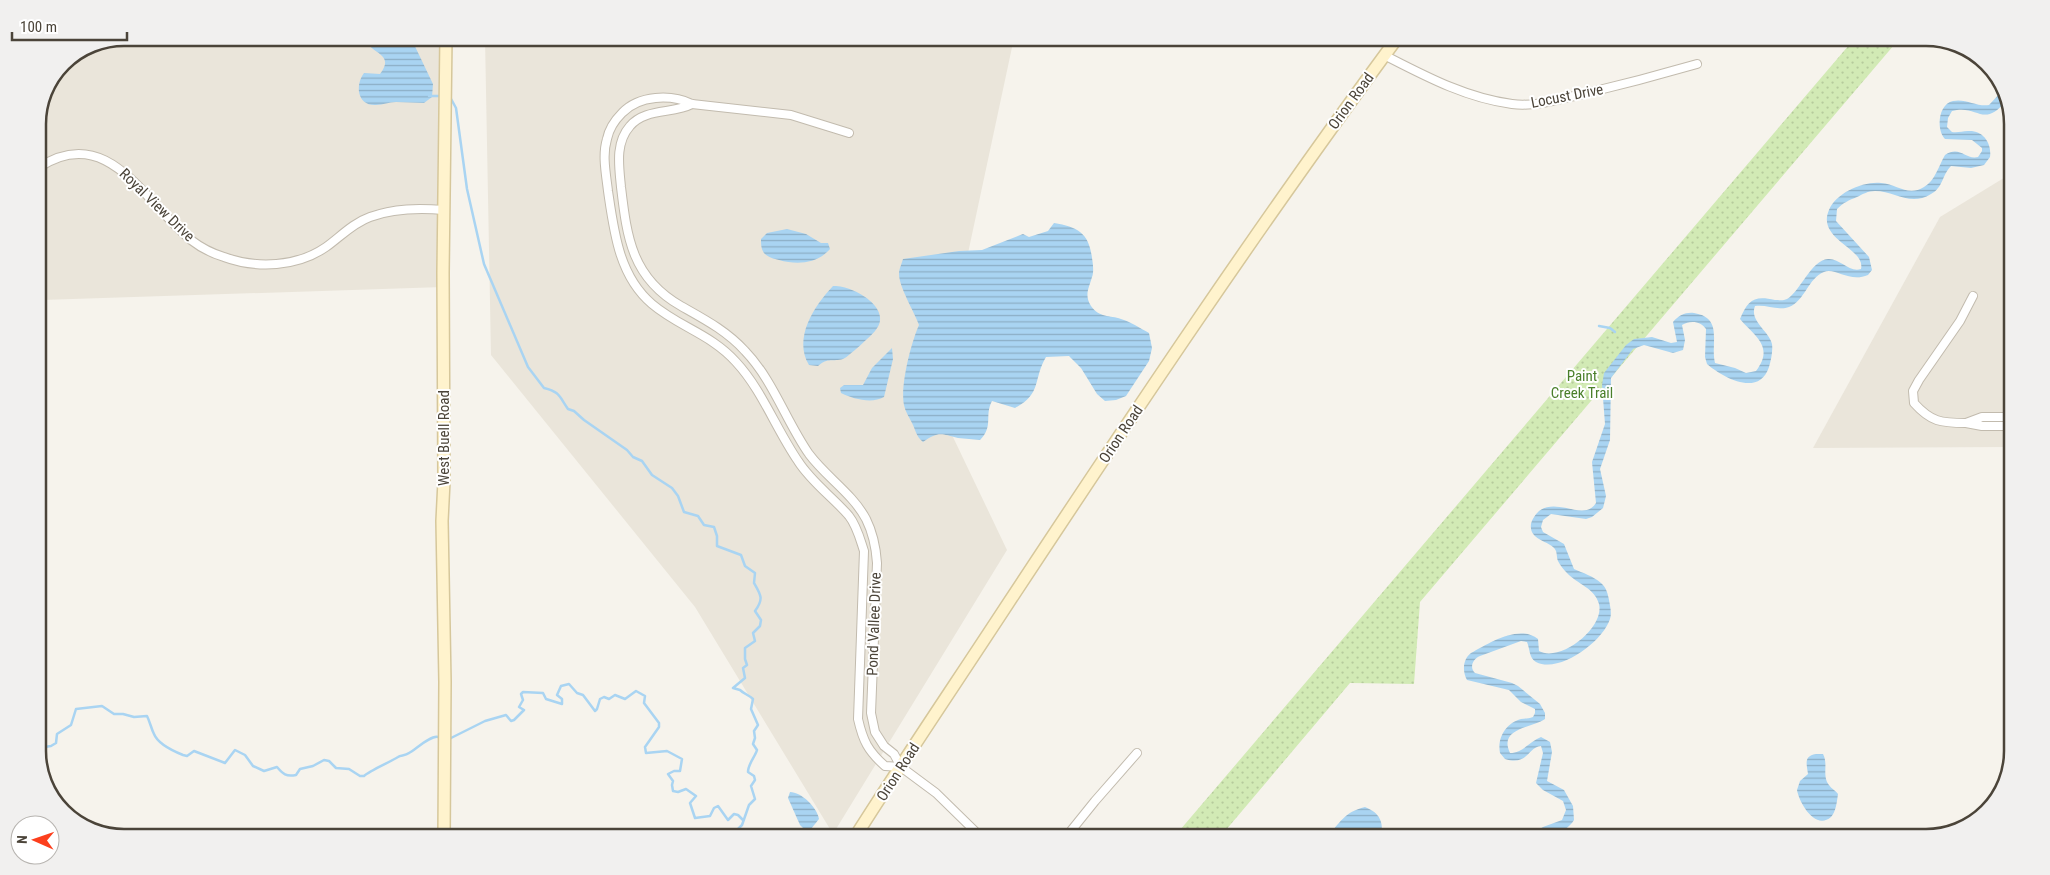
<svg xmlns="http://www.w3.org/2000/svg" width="2050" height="875" font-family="'Roboto Condensed',sans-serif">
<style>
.residential{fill:#eae5da}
.park{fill:url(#park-dots)}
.water{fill:url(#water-rules)}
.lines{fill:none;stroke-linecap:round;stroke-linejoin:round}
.stream{stroke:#a9d4f2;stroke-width:2.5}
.street-casing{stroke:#c2bbae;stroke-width:10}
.secondary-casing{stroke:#d6c79b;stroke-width:14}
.street{stroke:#fff;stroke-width:8}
.secondary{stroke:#fff3cd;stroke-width:11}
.labels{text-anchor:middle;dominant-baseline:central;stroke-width:4;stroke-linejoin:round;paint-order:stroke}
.street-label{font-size:15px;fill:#4b4439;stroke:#fff}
.park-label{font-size:15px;fill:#4a7f2a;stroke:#fff}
.rim{fill:none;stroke:#4b4439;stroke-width:2.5}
</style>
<defs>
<pattern id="park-dots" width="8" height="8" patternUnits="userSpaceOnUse" patternTransform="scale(1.25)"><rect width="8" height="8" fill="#d2eab5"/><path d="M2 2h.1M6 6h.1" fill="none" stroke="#b6ca9c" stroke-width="1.8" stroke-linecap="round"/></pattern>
<pattern id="water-rules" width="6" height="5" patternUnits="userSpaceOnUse" patternTransform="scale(1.25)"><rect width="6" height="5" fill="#a9d4f2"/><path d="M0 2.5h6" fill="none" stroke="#8caec5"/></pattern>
</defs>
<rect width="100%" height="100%" fill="#f6f3ec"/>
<!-- residential -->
<g class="residential">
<path d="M125 37 445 38 443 287 42 300 38 474V119L63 63 91 44Z"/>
<path d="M485 38H1014L961 286 942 414 1007 550 833 834 695 607 491 355Z"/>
<path d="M2012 173 2009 447 1813 448 1940 217Z"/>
</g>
<!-- park -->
<path class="park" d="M1855 38H1900L1420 602 1414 684 1350 683 1220 837H1174Z"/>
<!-- water -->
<g class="water">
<path d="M363 38H411L433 84 432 97 424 103C415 103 405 102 396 102 389 102 383 105 376 105 357 106 355 85 364 73L380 74C396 54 371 54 363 38Z"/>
<path d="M2002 91 2006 101C1983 129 1978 104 1952 111L1948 118 1947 127 1952 132C1958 133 1962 131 1968 131 1983 130 1992 143 1990 157L1984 165 1971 168 1951 166C1942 175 1943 188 1931 194 1910 207 1895 191 1875 191 1868 191 1863 194 1857 197 1849 200 1843 203 1837 209L1836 221 1869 257 1872 270 1868 275C1849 283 1835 267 1824 272 1808 278 1805 301 1789 307 1779 311 1766 304 1755 306 1749 321 1769 331 1772 344 1773 351 1771 360 1769 367 1759 398 1722 377 1707 364L1705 357 1706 329C1701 321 1690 320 1682 325L1685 340 1683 350 1673 353 1644 345 1633 349 1611 378 1610 440 1600 469 1606 496 1603 508 1592 517 1586 519 1551 514 1543 520 1541 527 1543 532 1564 544 1574 569C1583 573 1593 576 1601 583 1606 587 1608 594 1609 600 1610 606 1612 613 1610 619 1603 641 1560 674 1536 662 1529 658 1530 649 1527 642L1521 641 1480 656C1473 659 1469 667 1475 673L1512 683 1518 686 1540 704 1545 713V719C1532 728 1498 728 1510 753 1523 753 1530 741 1541 737L1550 742 1552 752 1547 781 1564 790 1573 806 1574 820C1565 835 1543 837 1527 837L1543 827 1562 820 1566 810 1563 801 1543 790 1536 783 1543 753 1541 746C1528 747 1528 766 1505 759L1500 753C1497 738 1506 723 1521 719 1525 718 1529 719 1533 717L1535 713V709L1521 702 1509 690 1467 680C1462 671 1463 659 1471 653 1489 643 1519 624 1538 639L1539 651C1560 663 1605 628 1599 604 1595 588 1577 584 1567 573 1564 570 1560 565 1558 561 1556 556 1558 551 1553 547 1545 540 1529 539 1531 524 1532 519 1536 514 1539 511 1558 497 1584 522 1596 503L1592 462 1605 424 1602 385 1604 373 1626 345 1634 339 1652 337 1671 343 1677 342 1673 322C1679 315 1686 312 1694 313 1724 318 1710 343 1715 363L1735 368 1746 373 1756 371C1775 346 1754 336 1740 319 1748 300 1754 295 1775 300 1779 300 1783 301 1787 299 1800 292 1811 260 1828 259 1840 258 1849 273 1861 269 1866 248 1816 240 1829 210 1836 193 1863 181 1881 183 1897 184 1908 197 1924 187 1935 181 1939 165 1945 155 1960 145 1965 160 1978 157L1982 151V148L1972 140 1945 139C1936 130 1938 104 1953 101 1965 98 1977 107 1989 105Z"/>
<path d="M1054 223C1078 227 1089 233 1092 258 1093 264 1094 272 1092 277 1089 288 1084 295 1091 306 1099 318 1110 315 1121 319 1131 322 1140 328 1149 333L1152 348 1149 361 1126 396 1116 400 1105 401 1097 394 1081 368 1069 356 1046 357C1033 379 1042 394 1015 408L992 401C984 416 994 426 980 440 973 439 965 439 958 438 941 434 939 431 923 442 916 436 916 431 912 423 909 417 905 411 904 405 900 386 911 343 919 325 914 311 899 287 899 274 899 269 902 263 903 259L959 251 982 250 1023 234 1029 237 1048 231Z"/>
<path d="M787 229 806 234 821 243H828L830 249C817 264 797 265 779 260 774 259 768 257 765 254 761 250 761 244 761 239L767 233Z"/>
<path d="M833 286C853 285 895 309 875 331 872 335 847 358 843 359 833 362 828 357 818 366L809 365C793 338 814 306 833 286Z"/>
<path d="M892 348 893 359 884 397C872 404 853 399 841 393L840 388 844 385H863L872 368Z"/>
<path d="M1816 754H1823C1828 763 1823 773 1827 782 1830 788 1835 790 1838 794 1837 801 1836 812 1831 817 1815 831 1799 802 1797 790L1800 781 1808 774C1807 765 1803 756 1816 754Z"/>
<path d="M790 792C801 792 817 807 819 819L811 829H804L800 825 788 798Z"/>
<path d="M1365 807C1380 813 1384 822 1381 837H1327C1340 823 1344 812 1365 807Z"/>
</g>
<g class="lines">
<!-- stream -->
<g class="stream">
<path d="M429 96H439"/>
<path d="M450 97 456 108 467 189 484 264 528 367 544 388C560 392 559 396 568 409L574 411 584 420 627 450 633 457 642 461 652 475 672 488 678 496 684 512 698 516 704 525 714 527 717 536V546L741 555 745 566 755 573 754 583C761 595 764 599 755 611L761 620 760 626 753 633 755 641 745 648V659L747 665 743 668 745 678 733 688 740 690C744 694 749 695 753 699L751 709 758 725 754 731 755 738 753 744 757 750C755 757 748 764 748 772L754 776 755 780 751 786 755 799 749 805 742 825 730 837"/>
<path d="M1599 326 1610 328 1615 332"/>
<path d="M451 738 485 721 506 715 511 721 514 720 524 710 519 707 523 700 521 694 523 692 543 693 546 699 562 704V699L557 695 561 686 569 684 577 693 583 695 595 711 597 709 600 699 604 697 609 699 615 695 625 699 636 691 645 696 644 703 659 723V727L645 747 646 753 667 751 682 759 680 771H674L668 774 673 781 672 785 673 791 678 792 686 789 696 796 690 803 695 818 710 816 714 808 718 806 728 820 734 814 738 815 743 820"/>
<path d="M38 748 51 746 56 743 57 734 71 725 76 709 102 706 114 714H123L134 717 147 716C150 722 151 728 154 734 158 744 173 751 183 755L187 756 194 751 225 763 235 750 245 755 253 766 264 771 277 767C283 774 286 777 296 775L300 769 313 766 324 760 329 761 336 768 349 769 360 776H364C369 771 390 762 398 757 401 755 405 756 409 753 416 749 431 735 438 737"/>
</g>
<!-- street casing -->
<g class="street-casing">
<g id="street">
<path d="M1384 55C1425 76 1466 98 1512 104 1536 107 1559 99 1583 94 1621 85 1659 75 1697 64"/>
<path d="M692 104C673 114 645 108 630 126 615 143 619 166 621 187 627 238 632 278 681 306 704 319 727 331 745 351 773 380 786 421 809 454 826 477 852 493 866 519 873 533 876 548 877 563L871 713 875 732 884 746 894 754 901 767 936 793 981 837"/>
<path d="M849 133 791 115 692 104C671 94 639 95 622 113 615 120 609 129 607 139 602 155 606 174 608 191 614 232 619 276 652 304 679 327 711 334 736 362 762 390 776 429 798 461 812 483 833 497 849 516 857 526 860 539 864 551L858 719C863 741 868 751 885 766L901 767"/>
<path d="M38 168C108 121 145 203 191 240 200 247 214 254 224 257 257 269 297 267 326 247 340 237 353 223 370 217 394 208 419 208 444 210"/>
<path d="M1966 423C1941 423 1931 422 1914 403L1913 391 1919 380 1960 321 1973 296"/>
<path d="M2009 426H1982L1966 423 1982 417H2009"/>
<path d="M1066 837 1095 801 1137 753"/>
</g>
</g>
<!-- secondary casing -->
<g class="secondary-casing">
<g id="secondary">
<path d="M444 837 445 682 442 521 444 481 443 273 446 37"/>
<path d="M855 837C905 758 958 680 1009 602 1135 411 1262 221 1398 37"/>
</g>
</g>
<!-- street -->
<use href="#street" class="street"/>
<!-- secondary -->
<use href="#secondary" class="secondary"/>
</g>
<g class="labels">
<!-- street labels -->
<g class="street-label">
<text transform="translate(1567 96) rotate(-11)">Locust Drive</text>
<text transform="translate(1351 101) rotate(-54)">Orion Road</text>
<text transform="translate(157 205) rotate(44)">Royal View Drive</text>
<text transform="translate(1121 434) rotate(-56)">Orion Road</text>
<text transform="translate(444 438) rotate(-90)">West Buell Road</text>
<text transform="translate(874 624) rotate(-88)">Pond Vallee Drive</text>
<text transform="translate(898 772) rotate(-57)">Orion Road</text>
</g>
<!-- park labels -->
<g class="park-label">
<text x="1582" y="376">Paint<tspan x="1582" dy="17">Creek Trail</tspan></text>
</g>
</g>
<!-- crop -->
<path d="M0 0H2050V875H0ZM124 46H1926A78 78 0 0 1 2004 124V751A78 78 0 0 1 1926 829H124A78 78 0 0 1 46 751V124A78 78 0 0 1 124 46Z" fill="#f1f0ef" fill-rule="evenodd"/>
<path class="rim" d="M124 46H1926A78 78 0 0 1 2004 124V751A78 78 0 0 1 1926 829H124A78 78 0 0 1 46 751V124A78 78 0 0 1 124 46Z"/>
<!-- north arrow -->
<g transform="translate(35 840) rotate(272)"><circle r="24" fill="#ffffff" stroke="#b7b4b0"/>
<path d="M0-4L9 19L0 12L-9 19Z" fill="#fc3f1d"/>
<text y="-8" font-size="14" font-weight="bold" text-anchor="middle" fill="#4b4439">N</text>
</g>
<!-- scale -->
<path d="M12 32v8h115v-8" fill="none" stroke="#4b4439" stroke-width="2.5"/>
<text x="20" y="32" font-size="15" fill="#4b4439" stroke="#ffffff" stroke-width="4" paint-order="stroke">100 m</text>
</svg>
